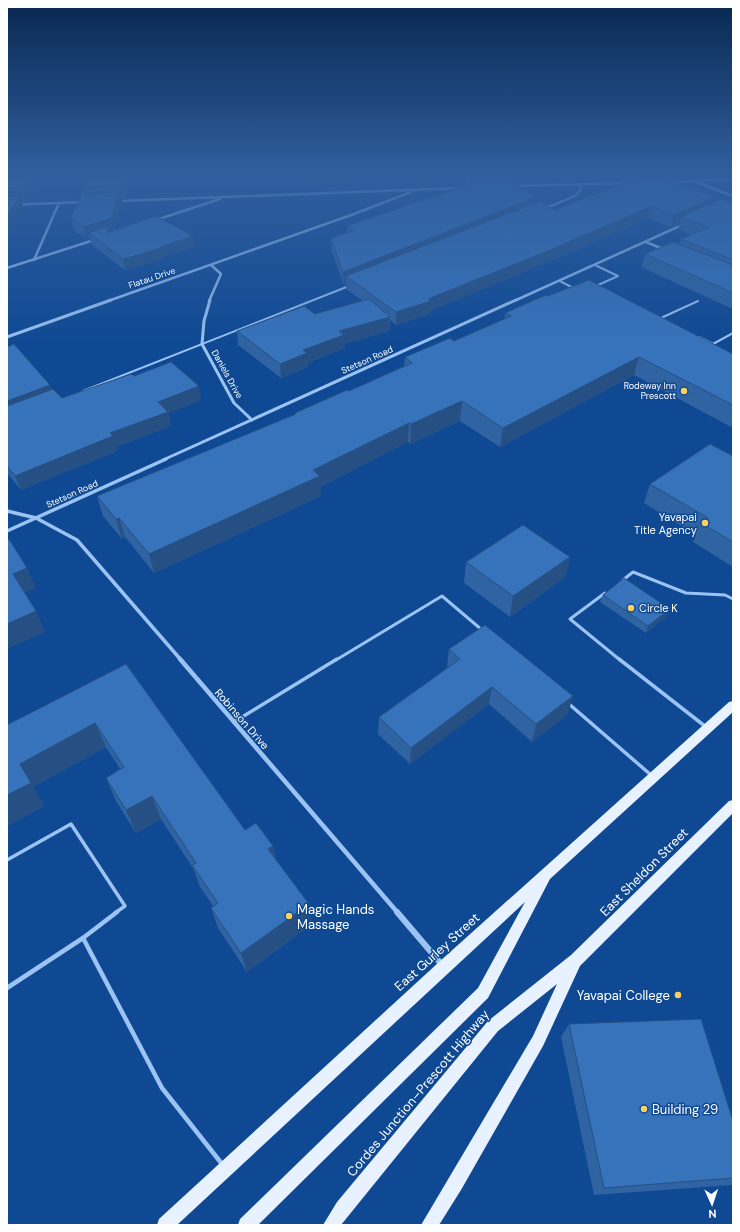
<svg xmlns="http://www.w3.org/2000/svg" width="740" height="1232" font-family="'DM Sans',sans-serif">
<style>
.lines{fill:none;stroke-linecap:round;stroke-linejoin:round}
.service-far3{stroke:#9bc3f4;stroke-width:2}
.service-far2{stroke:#9bc3f4;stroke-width:3}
.service-far1{stroke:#9bc3f4;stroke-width:3.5}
.service{stroke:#9bc3f4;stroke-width:4.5}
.minor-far4{stroke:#9bc3f4;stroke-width:2.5}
.minor-far3{stroke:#9bc3f4;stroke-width:3}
.minor-far2{stroke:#9bc3f4;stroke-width:3.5}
.minor-far1{stroke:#9bc3f4;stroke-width:4.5}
.minor{stroke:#9bc3f4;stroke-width:6}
.primary{fill:#e8f1ff;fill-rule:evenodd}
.wall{fill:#2f63a1}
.shaded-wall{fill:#265083}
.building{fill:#3773bb;stroke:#265083}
.poi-dot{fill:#ffd05e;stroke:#0f4993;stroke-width:1.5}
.labels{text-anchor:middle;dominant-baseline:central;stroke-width:3;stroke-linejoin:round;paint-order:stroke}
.far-street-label{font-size:9px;fill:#fff;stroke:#0f4993}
.far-poi-label{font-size:9px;fill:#fff;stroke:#0f4993;text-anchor:end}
.poi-label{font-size:11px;fill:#fff;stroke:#0f4993;text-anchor:end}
.street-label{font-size:11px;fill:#fff;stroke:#0f4993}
.near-street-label{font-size:13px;fill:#fff;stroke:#0f4993}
.near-poi-label{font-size:13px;fill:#fff;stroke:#0f4993;text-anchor:start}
</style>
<rect width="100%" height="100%" fill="#0f4993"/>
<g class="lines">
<!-- service-far3 -->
<g class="service-far3">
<path d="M546 208 575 196 581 189 579 184"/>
<path d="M595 265 618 276 596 286"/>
<path d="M560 281 575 289"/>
<path d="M663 319 661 318 698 301"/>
<path d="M699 337 713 344 733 333"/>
<path d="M83 391 349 286"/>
</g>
<!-- service-far2 -->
<g class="service-far2">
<path d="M623 580 633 572 686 593 725 595 733 599"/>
<path d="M605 593 570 619 620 660"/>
<path d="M336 660 442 596 482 630"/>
</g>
<!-- service-far1 -->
<g class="service-far1">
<path d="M619 659 706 727"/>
<path d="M569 704 651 775"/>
<path d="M234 722 337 659"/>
<path d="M7 860 71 824 125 906 115 913"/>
</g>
<!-- service -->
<g class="service">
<path d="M117 912 83 938 162 1088 222 1164"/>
<path d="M7 988 83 938"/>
</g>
<!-- minor-far4 -->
<g class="minor-far4">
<path d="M466 175 470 187"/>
<path d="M670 182 733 179"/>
<path d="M696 182 733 196"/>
<path d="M514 186 629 183"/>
<path d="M118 201 463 188"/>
<path d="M7 205 83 202"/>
<path d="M156 220 220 199"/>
<path d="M646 242 663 249"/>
<path d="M34 260 59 203"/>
<path d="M7 268 94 240"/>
<path d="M108 301 354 214 411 192"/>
<path d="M209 301 221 274 211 265"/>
<path d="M514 301 682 225"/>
</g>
<!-- minor-far3 -->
<g class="minor-far3">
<path d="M210 300 204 321 202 344 234 403 252 420"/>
<path d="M7 337 111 300"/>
<path d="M163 460 516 300"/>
</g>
<!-- minor-far2 -->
<g class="minor-far2">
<path d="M7 511 36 518 77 540 181 660"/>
<path d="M7 531 166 459"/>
</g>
<!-- minor-far1 -->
<path class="minor-far1" d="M180 659 398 913"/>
<!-- minor -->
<path class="minor" d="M397 912 443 966"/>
<!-- primary -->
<g class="primary">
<path d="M733 701V712L550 879 488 998 258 1225H238L240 1219 478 988 525 902 177 1225H157L159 1219 439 962 729 702Z"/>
<path d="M733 800V813L580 966 543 1046 461 1190 439 1225H421L533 1036 557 984 498 1031 341 1225H323L337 1202 488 1021 571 955 729 801Z"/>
</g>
</g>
<!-- wall -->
<g class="wall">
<path d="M90 175H133L125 198H122L123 204 114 231 110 232 195 247 163 257V259L125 270 91 244 90 238 86 239 74 230 71 218 86 193 84 187Z"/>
<path d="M301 175H445V179L358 180 303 182Z"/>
<path d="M714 197 712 203H733V309L641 267 645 254 679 244 681 239 691 235 678 229 680 222 671 227 649 218 543 264 430 311V314L396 325 390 320 389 331 344 344 345 348 308 363V367L281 378 238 345 237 331 315 314 363 301 346 289V284L344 285 332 251 331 238 347 233V226L535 203 554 210Z"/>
<path d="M548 296 733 354V428L634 375 500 447 460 421 410 444 408 442 320 487 321 496 154 573 125 537 122 539 103 516 97 496 295 415V413L349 391 404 366 405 357 454 341 504 319 505 313Z"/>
<path d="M7 347 50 385 51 389 62 398 134 376 201 400 168 413 171 426 116 447 117 451 21 490 7 473Z"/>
<path d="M733 456V567L693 542 696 535 644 503 650 484Z"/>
<path d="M570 557 565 577 510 617 464 583 466 562Z"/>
<path d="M603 595 667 616 646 633 600 602Z"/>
<path d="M449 649 568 714 532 742 489 704 410 764 378 734 379 717 448 668 447 667Z"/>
<path d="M126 664 245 830 273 846 276 859 312 924 247 972 218 928 211 908 213 906 200 887 194 870 161 819 136 833 116 801 106 778 120 769 106 747 33 787 44 806 7 826V725Z"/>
<path d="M569 1024 733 1121V1185L594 1195 561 1037Z"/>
</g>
<!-- shaded-wall -->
<g class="shaded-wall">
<path d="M126 175H133L125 198 122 186Z"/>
<path d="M33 176 36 187 27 202H22L23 207 7 232V192Z"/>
<path d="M120 192 123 204 114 231 110 232 111 237 89 233 90 238 86 239 83 227Z"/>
<path d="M536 197 534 209 346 276V284L344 285 343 272Z"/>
<path d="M714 197 710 208 681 217 680 222 671 227 674 215Z"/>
<path d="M652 206 649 218 543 264 430 311V314L396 325V312Z"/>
<path d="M193 236 195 247 163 257V259L125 270 123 259Z"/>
<path d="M390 317 389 331 344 344 345 348 308 363V367L281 378 280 364 303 350 339 331Z"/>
<path d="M639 357 634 375 500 447 503 428Z"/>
<path d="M50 385 54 399 7 417V401Z"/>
<path d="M199 386 201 400 168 413 171 426 116 447 117 451 21 490 15 476 110 433 158 402Z"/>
<path d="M462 401 460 421 410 444 411 424Z"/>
<path d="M409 423 408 442 320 487 321 496 154 573 149 554 313 470Z"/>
<path d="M119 518 125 537 122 539 116 519Z"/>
<path d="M570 557 565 577 510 617 513 596Z"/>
<path d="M27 568 36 588 22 594 13 574Z"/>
<path d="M670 609 667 616 646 633 648 626Z"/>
<path d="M36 611 45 632 7 649V624Z"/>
<path d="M492 687 489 704 410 764 411 748Z"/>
<path d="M573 696 568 714 532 742 536 724Z"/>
<path d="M95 723 106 747 33 787 44 806 7 826V795L20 764Z"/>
<path d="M152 796 161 819 136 833 126 810Z"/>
<path d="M273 846 277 868 268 849Z"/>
<path d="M309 904 312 924 247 972 241 953Z"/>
</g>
<!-- building -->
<g class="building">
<path d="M7 175H32L33 176 23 191 7 192Z"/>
<path d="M90 175H126L122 186 84 187Z"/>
<path d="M645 175H656L714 197 674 215 652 206 545 252 428 299 431 301 396 312 346 276 541 201 554 210Z"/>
<path d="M507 178 536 197 343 272 331 238 355 230 347 226 484 179Z"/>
<path d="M120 192 111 218 83 227 71 218 82 193Z"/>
<path d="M20 196 7 216V197Z"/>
<path d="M721 199 733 203V260L681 239 709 227 681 217Z"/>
<path d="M156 216 193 236 160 247 161 248 123 259 89 233 109 226 107 233Z"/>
<path d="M673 242 733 265V293L645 254Z"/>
<path d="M589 280 733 354V405L639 357 503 428 462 401 411 424 409 423 313 470 320 476 149 554 119 518 116 519 97 496 296 414 295 413 347 390 349 391 412 363 405 357 450 338 454 341 511 316 505 313 546 295 548 296Z"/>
<path d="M369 299 390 317 339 331 344 335 303 350 307 353 280 364 237 331 304 306 315 314Z"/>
<path d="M14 344 50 385 7 401V347Z"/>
<path d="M171 362 199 386 158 402 168 412 110 433 113 436 15 476 7 466V406L53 389 62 398 131 374 134 376Z"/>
<path d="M710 444 733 456V542L701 523 708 518 650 484Z"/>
<path d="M523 525 570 557 513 596 466 562Z"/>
<path d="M9 539 27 568 13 574 36 611 7 624V540Z"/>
<path d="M624 578 670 609 648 626 603 595Z"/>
<path d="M485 625 573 696 536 724 492 687 411 748 379 717 460 659 449 649Z"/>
<path d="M126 664 245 830 256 823 273 846 268 849 309 904 241 953 211 908 218 903 192 865 196 863 152 796 126 810 106 778 124 767 95 723 20 764 31 783 7 795V725Z"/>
<path d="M701 1019 733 1121V1178L604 1188 569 1024Z"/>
</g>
<!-- sky -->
<linearGradient id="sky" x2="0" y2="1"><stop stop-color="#082851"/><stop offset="0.5" stop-color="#315f9e"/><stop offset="1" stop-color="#315f9e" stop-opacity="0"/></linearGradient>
<rect width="740" height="347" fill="url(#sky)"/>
<!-- markers -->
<g class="poi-dot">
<circle cx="684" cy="391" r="4"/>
<circle cx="705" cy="523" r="4"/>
<circle cx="631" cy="608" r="4"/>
<circle cx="289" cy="916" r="4"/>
<circle cx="678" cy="995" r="4"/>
<circle cx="644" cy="1109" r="4"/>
</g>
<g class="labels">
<!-- far-street labels -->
<g class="far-street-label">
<text transform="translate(152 278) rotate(-19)">Flatau Drive</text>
<text transform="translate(367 360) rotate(-24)">Stetson Road</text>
<text transform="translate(227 374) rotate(61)">Daniels Drive</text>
<text transform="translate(72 494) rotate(-24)">Stetson Road</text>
</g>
<!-- far-poi labels -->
<g class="far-poi-label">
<text x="676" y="386">Rodeway Inn<tspan x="676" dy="10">Prescott</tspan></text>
</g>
<!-- poi labels -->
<g class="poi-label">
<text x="697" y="517">Yavapai<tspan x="697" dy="13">Title Agency</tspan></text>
<text x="639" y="608" text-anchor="start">Circle K</text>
</g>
<!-- street labels -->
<g class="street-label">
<text transform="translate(242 719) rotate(49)">Robinson Drive</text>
</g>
<!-- near-street labels -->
<g class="near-street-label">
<text transform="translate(644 872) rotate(-45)">East Sheldon Street</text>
<text transform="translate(437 952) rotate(-42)">East Gurley Street</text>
<text transform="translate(418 1093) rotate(-50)">Cordes Junction–Prescott Highway</text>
</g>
<!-- near-poi labels -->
<g class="near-poi-label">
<text x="297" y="909">Magic Hands<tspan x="297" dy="15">Massage</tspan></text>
<text x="670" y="995" text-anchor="end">Yavapai College</text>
<text x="652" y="1109">Building 29</text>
</g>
</g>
<!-- border -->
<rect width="740" height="1232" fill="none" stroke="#ffffff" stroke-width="16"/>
<!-- north arrow -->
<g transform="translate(712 1204) rotate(177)" stroke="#0f4993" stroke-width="3" paint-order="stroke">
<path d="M0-3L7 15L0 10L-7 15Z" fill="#ffffff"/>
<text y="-6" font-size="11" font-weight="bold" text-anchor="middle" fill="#ffffff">N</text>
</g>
</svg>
